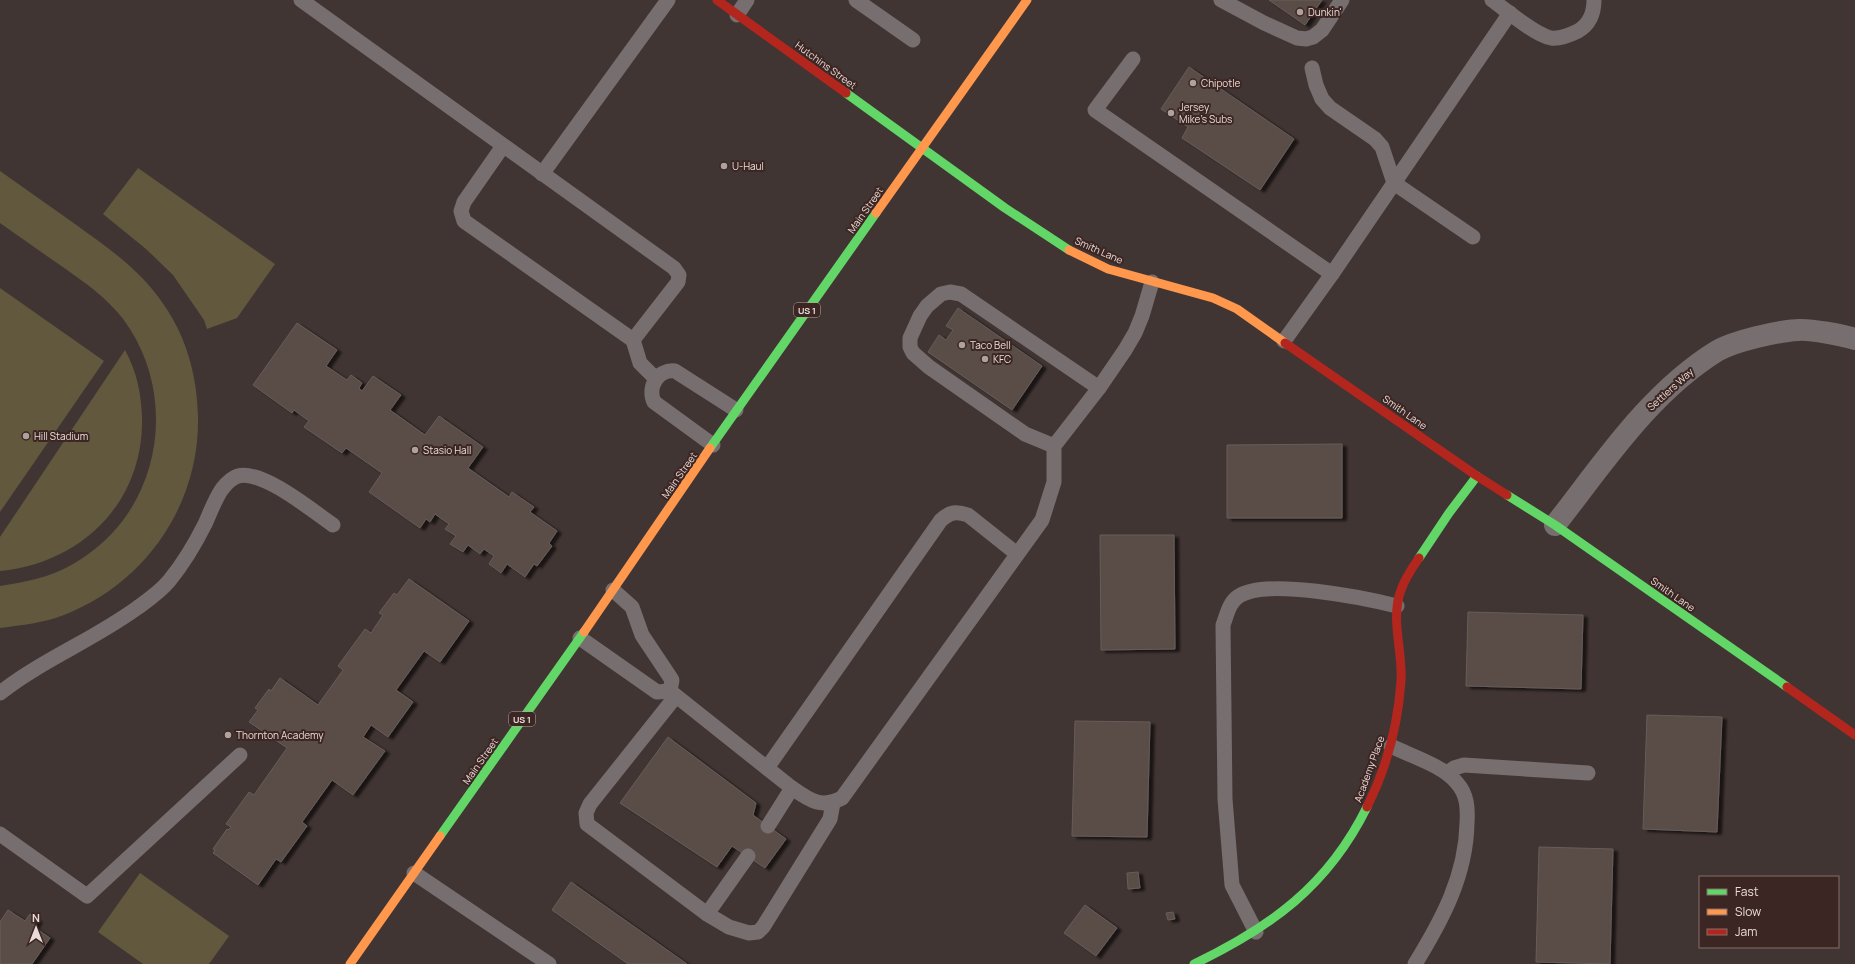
<svg xmlns="http://www.w3.org/2000/svg" width="1855" height="964" font-family="Manrope,sans-serif">
<style>
.green{fill:#61583e}
.building{fill:#5a4d46;stroke:#665d5a;filter:url(#shadow)}
.lines{fill:none;stroke-linecap:round;stroke-linejoin:round}
.lane{stroke:#776e6f;stroke-width:15}
.street{stroke:#776e6f;stroke-width:22}
.fast{stroke:#63d668;stroke-width:9}
.slow{stroke:#ff974d;stroke-width:9}
.jam{stroke:#b3261e;stroke-width:9}
.poi-dot{fill:#afa19e;stroke:#3c2623;stroke-width:1.5}
.labels{text-anchor:middle;dominant-baseline:central;stroke-width:4;stroke-linejoin:round;paint-order:stroke}
.shield{fill:#3c2623;stroke:#b6a5a2;stroke-width:1}
.shield-label{font-size:9px;font-weight:bold;fill:#eadbd8}
.poi-label{font-size:10px;fill:#eadbd8;stroke:#3c2623;text-anchor:start}
.street-label{font-size:10px;fill:#eadbd8;stroke:#3c2623}
</style>
<defs>
<filter id="shadow"><feDropShadow dx="4.5" dy="2.5" stdDeviation="1" flood-color="#0009"/></filter>
</defs>
<rect width="100%" height="100%" fill="#413533"/>
<!-- green -->
<g class="green">
<path d="M138 168 275 264 237 318 207 329 204 320 173 275 146 249 103 214Z"/>
<path d="M0 171C25 189 50 206 75 224 108 248 141 270 164 305 187 338 197 377 198 416 200 504 146 583 64 615 44 623 22 625 0 628V586C33 581 60 575 87 555 159 505 177 403 130 329 112 300 84 282 57 263 38 250 19 236 0 223Z"/>
<path d="M0 288 104 361 0 512Z"/>
<path d="M125 350C137 372 141 393 142 417 144 502 82 563 0 571V537Z"/>
<path d="M140 873 229 936 209 964H143L98 932Z"/>
</g>
<!-- building -->
<g class="building">
<path d="M1269 0H1322L1305 25Z"/>
<path d="M1189 67 1294 139 1260 190 1182 138 1188 127 1161 109Z"/>
<path d="M958 308 1042 366 1012 410 928 352 939 335 946 340 953 330 946 326Z"/>
<path d="M297 323 337 350 326 366 347 380 351 375 362 383 359 388 362 391 373 376 401 395 390 410 425 435 439 416 483 447 468 468 509 497 512 492 534 507 530 512 557 531 549 543 552 546 537 566 534 564 525 577 507 564 501 573 489 564 494 556 484 549 480 554 468 545 463 552 450 544 456 536 445 529 449 524 435 514 430 522 426 519 420 528 369 492 382 473 346 448 342 453 304 427 309 421 294 410 292 413 253 385Z"/>
<path d="M1342 444V518H1227V445Z"/>
<path d="M1100 535H1174L1175 649 1101 650Z"/>
<path d="M409 579 469 621 440 662 424 651 396 690 413 702 388 737 371 725 363 737 385 751 353 795 332 780 302 822 307 826 281 862 276 859 258 885 213 853 215 850 213 849 227 829 228 830 231 827 226 824 249 792 254 795 287 748 249 722 258 710 255 708 269 689 271 691 280 678 318 705 343 670 338 666 365 629 371 633 383 615 379 613 394 593 397 595Z"/>
<path d="M1468 612 1583 615 1581 689 1466 686Z"/>
<path d="M1647 715 1722 717 1717 832 1643 829Z"/>
<path d="M1075 721 1150 722 1147 837 1072 836Z"/>
<path d="M668 737 756 803 753 815 786 839 765 868 732 846 717 867 620 803Z"/>
<path d="M1539 847 1613 849 1610 964 1536 962Z"/>
<path d="M1138 872 1140 888 1128 889 1127 873Z"/>
<path d="M571 882 687 964H628L552 910Z"/>
<path d="M1085 905 1117 928 1096 956 1064 933Z"/>
<path d="M8 910 25 921 30 914 38 920 34 927 50 938 32 964H0V922Z"/>
<path d="M1173 912 1175 919 1168 920 1166 913Z"/>
</g>
<g class="lines">
<!-- lane -->
<g class="lane">
<path d="M301 0 674 268 679 275 678 282 633 340"/>
<path d="M856 0 913 40"/>
<path d="M1221 0 1264 23 1297 38 1306 39 1313 37 1322 30 1342 0"/>
<path d="M1492 0C1506 10 1535 35 1551 38 1560 39 1570 35 1578 31 1590 24 1594 13 1594 0"/>
<path d="M737 15 747 0"/>
<path d="M1133 59 1095 110 1332 274"/>
<path d="M1312 68 1316 85 1322 99 1330 108 1375 139 1382 147 1394 183 1473 237"/>
<path d="M503 146 464 202 461 211 464 221 633 340 640 363 656 379"/>
<path d="M542 174 668 0"/>
<path d="M1284 341 1332 274 1510 13"/>
<path d="M713 445 654 402C647 387 658 369 675 371L736 410"/>
<path d="M1054 446 1025 434 929 367 913 353 910 347V338L920 316 927 306 941 294 950 292 961 294 1099 388"/>
<path d="M613 590 632 607 642 635 672 680 670 691"/>
<path d="M580 638 657 692 670 691 792 788C809 800 821 809 842 798L1042 520 1054 482V446L1099 388 1125 350 1135 333 1142 316 1152 282"/>
<path d="M0 693C42 660 93 640 137 608 148 600 160 592 169 581 183 564 195 544 205 524 210 513 215 499 222 489 226 484 231 478 238 476 262 469 314 512 333 525"/>
<path d="M676 696 590 804 586 813 587 824 707 914 729 927 749 933 758 932 763 927 830 819 833 803"/>
<path d="M1391 746C1411 756 1444 766 1457 783 1467 794 1468 808 1467 823 1466 876 1442 920 1415 964"/>
<path d="M767 768 941 520C950 512 956 511 968 515L1017 554"/>
<path d="M1447 773 1454 768 1464 765 1588 773"/>
<path d="M768 826 792 788"/>
<path d="M0 834 87 896 240 755"/>
<path d="M414 873 549 964"/>
<path d="M707 914 748 856"/>
<path d="M1256 932 1232 885 1225 799 1223 625C1227 615 1229 602 1239 596 1267 578 1365 598 1397 606"/>
</g>
<!-- street -->
<path class="street" d="M1555 525C1603 464 1649 393 1717 351 1734 341 1778 331 1798 330 1811 329 1842 335 1855 339"/>
<!-- fast -->
<g class="fast">
<path d="M846 93 1005 208 1069 250"/>
<path d="M710 448 876 213"/>
<path d="M1507 495 1555 525 1787 687"/>
<path d="M1419 558 1449 513 1477 476"/>
<path d="M440 836 584 632"/>
<path d="M1194 964C1271 927 1328 886 1367 807"/>
</g>
<!-- slow -->
<g class="slow">
<path d="M876 213 1027 0"/>
<path d="M1069 250 1108 269 1213 298 1237 309 1285 343"/>
<path d="M584 632 710 448"/>
<path d="M350 964 440 836"/>
</g>
<!-- jam -->
<g class="jam">
<path d="M717 0 846 93"/>
<path d="M1285 343 1477 476 1507 495"/>
<path d="M1787 687 1855 735"/>
<path d="M1367 807C1387 767 1398 725 1401 681 1403 651 1390 619 1401 590 1405 578 1412 568 1419 558"/>
</g>
</g>
<!-- markers -->
<g class="poi-dot">
<circle cx="1300" cy="12" r="4"/>
<circle cx="1193" cy="83" r="4"/>
<circle cx="1171" cy="113" r="4"/>
<circle cx="724" cy="166" r="4"/>
<circle cx="962" cy="345" r="4"/>
<circle cx="985" cy="359" r="4"/>
<circle cx="26" cy="436" r="4"/>
<circle cx="415" cy="450" r="4"/>
<circle cx="228" cy="735" r="4"/>
</g>
<g class="labels">
<!-- shield labels -->
<g class="shield">
<rect x="794" y="303" width="26" height="14" rx="3"/>
<rect x="509" y="712" width="26" height="14" rx="3"/>
</g>
<g class="shield-label">
<text x="807" y="310">US 1</text>
<text x="522" y="719">US 1</text>
</g>
<!-- poi labels -->
<g class="poi-label">
<text x="1308" y="12">Dunkin'</text>
<text x="1201" y="83">Chipotle</text>
<text x="1179" y="107">Jersey<tspan x="1179" dy="12">Mike's Subs</tspan></text>
<text x="732" y="166">U-Haul</text>
<text x="970" y="345">Taco Bell</text>
<text x="993" y="359">KFC</text>
<text x="34" y="436">Hill Stadium</text>
<text x="423" y="450">Stasio Hall</text>
<text x="236" y="735">Thornton Academy</text>
</g>
<!-- street labels -->
<g class="street-label">
<text transform="translate(826 65) rotate(36)">Hutchins Street</text>
<text transform="translate(865 210) rotate(-55)">Main Street</text>
<text transform="translate(1099 250) rotate(24)">Smith Lane</text>
<text transform="translate(1670 389) rotate(-42)">Settlers Way</text>
<text transform="translate(1405 412) rotate(35)">Smith Lane</text>
<text transform="translate(679 475) rotate(-55)">Main Street</text>
<text transform="translate(1673 594) rotate(35)">Smith Lane</text>
<text transform="translate(480 761) rotate(-55)">Main Street</text>
<text transform="translate(1369 769) rotate(-70)">Academy Place</text>
</g>
</g>
<!-- legend -->
<rect x="1699" y="876" width="140" height="72" fill="#3c2623" stroke="#826e6b"/>
<rect x="1707" y="889" width="20" height="6" fill="#63d668" stroke="#826e6b"/>
<text x="1735" y="896" font-size="12" fill="#eadbd8">Fast</text>
<rect x="1707" y="909" width="20" height="6" fill="#ff974d" stroke="#826e6b"/>
<text x="1735" y="916" font-size="12" fill="#eadbd8">Slow</text>
<rect x="1707" y="929" width="20" height="6" fill="#b3261e" stroke="#826e6b"/>
<text x="1735" y="936" font-size="12" fill="#eadbd8">Jam</text>
<!-- north arrow -->
<g transform="translate(36 928)" stroke="#3c2623" stroke-width="3" paint-order="stroke">
<path d="M0-3L7 15L0 10L-7 15Z" fill="#eadbd8"/>
<text y="-6" font-size="11" font-weight="bold" text-anchor="middle" fill="#eadbd8">N</text>
</g>
</svg>
